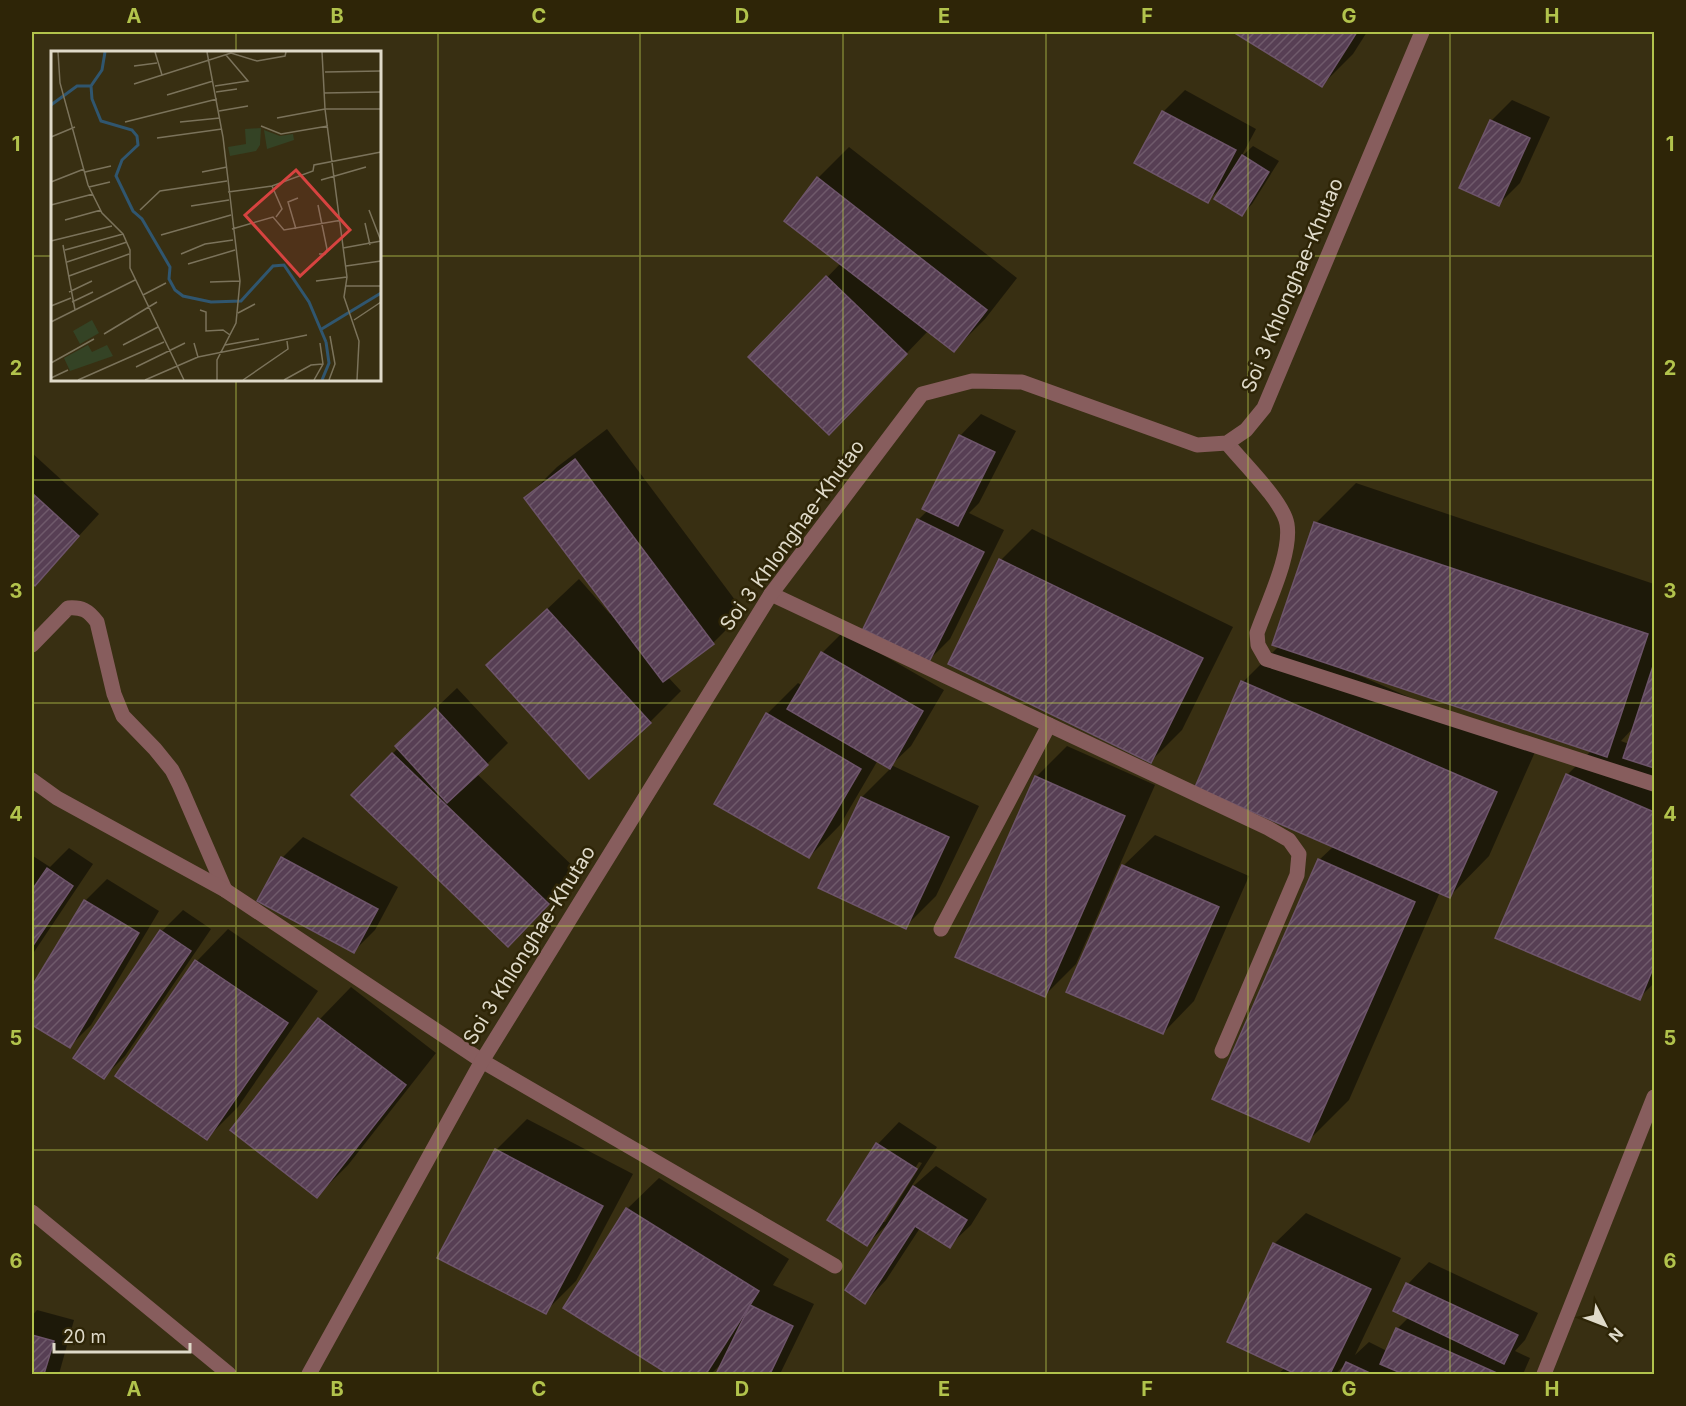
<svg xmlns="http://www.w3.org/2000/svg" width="1686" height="1406" font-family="Inter,sans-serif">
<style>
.shadow{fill:#0007;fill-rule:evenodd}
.building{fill:url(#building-hatch);stroke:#6d546a;stroke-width:1.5}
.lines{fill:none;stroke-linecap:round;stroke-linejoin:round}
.street{stroke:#875d5d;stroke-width:15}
.grid{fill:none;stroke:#b2c34c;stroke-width:1.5;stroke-opacity:0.55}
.labels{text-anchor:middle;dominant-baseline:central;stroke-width:5;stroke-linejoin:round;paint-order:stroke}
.street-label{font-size:20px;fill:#dfdac9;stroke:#2e2507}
.inset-river{fill:none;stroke:#30566f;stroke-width:3}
.inset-road{fill:none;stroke:#7b735b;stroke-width:1.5}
.view{fill:#d74340;fill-opacity:0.15;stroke:#d74340;stroke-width:3}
.inset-edge{fill:none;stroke:#dfdac9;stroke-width:3}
.neatline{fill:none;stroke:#b2c34c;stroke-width:2}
.grid-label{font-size:20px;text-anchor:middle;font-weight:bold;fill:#b2c34c}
</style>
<defs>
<pattern id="building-hatch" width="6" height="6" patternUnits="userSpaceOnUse" patternTransform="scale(1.5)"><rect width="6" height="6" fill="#573f54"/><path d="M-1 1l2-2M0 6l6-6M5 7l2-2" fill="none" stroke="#6f5a6b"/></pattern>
</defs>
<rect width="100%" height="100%" fill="#382f12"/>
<!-- shadow -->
<g class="shadow">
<path d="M1236 32H1367L1353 54 1322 85Z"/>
<path d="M1185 90 1256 129 1241 157 1253 146 1279 161 1252 204 1242 214 1223 186 1207 201 1163 112Z"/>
<path d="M1512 100 1550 117 1520 183 1499 204 1491 121Z"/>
<path d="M849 147 1017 278 985 319 954 350 928 331 860 402 750 357 841 263 818 178Z"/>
<path d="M981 414 1016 431 979 503 969 513 1004 530 950 639 929 660 918 520 928 510 960 436Z"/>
<path d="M607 429 744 612 713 643 668 677 681 691 650 722 488 665 579 579 610 614 612 612 526 498 557 467Z"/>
<path d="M32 453 99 514 32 587Z"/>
<path d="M1356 483 1654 584V983L1639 998 1567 775 1592 750 1357 672 1356 674 1535 752 1489 856 1450 896 1440 892 1349 1100 1309 1140 1319 860 1334 846 1243 682 1279 646 1316 523ZM1635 726 1629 744 1621 741Z"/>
<path d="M1032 529 1233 627 1182 730 1151 761 1001 560Z"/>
<path d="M843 632 944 690 911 746 891 765 979 806 936 896 905 927 862 797 891 768 878 760 840 825 809 857 767 714 798 683 803 686 822 653Z"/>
<path d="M457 688 508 743 477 774 579 872 539 914 353 795 398 748 418 725Z"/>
<path d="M1067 746 1155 785 1076 964 1045 995 1036 777Z"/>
<path d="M1155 835 1249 876 1194 1001 1163 1033 1123 866Z"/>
<path d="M303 837 398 887 375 930 354 951 282 858Z"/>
<path d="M69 848 93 864 32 955V857L33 856 50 867Z"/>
<path d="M107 879 159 911 91 1025 70 1046 32 1023V989L85 901Z"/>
<path d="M183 910 211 929 125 1056 104 1077 75 1058 162 931Z"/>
<path d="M228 929 318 991 238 1107 207 1138 117 1076 197 961Z"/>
<path d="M351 987 436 1053 348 1165 317 1196 232 1130 320 1019Z"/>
<path d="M527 1119 633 1174 576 1281 545 1312 496 1150Z"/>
<path d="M899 1122 937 1147 909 1190 936 1166 987 1199 971 1225 949 1246 920 1228 886 1280 865 1302 891 1221 867 1244 829 1220 878 1144ZM919 1162 922 1163 885 1222H881Z"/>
<path d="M659 1178 789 1259 773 1285 814 1304 780 1374H718L724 1361 711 1374H671L565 1308 627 1209Z"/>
<path d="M1306 1213 1401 1258 1355 1355 1369 1342 1387 1351 1397 1329 1409 1317 1395 1311 1408 1284 1429 1262 1538 1313 1525 1340 1515 1351 1530 1358 1523 1374H1342L1347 1363 1335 1374H1278L1285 1368 1274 1244Z"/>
<path d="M37 1310 74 1320 59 1374H32V1316Z"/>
</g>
<!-- building -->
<g class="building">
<path d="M1233 32H1357L1322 87Z"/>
<path d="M1162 111 1236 150 1208 203 1134 163Z"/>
<path d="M1490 120 1530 138 1499 206 1459 188Z"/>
<path d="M1242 155 1269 172 1242 216 1214 199Z"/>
<path d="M817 177 987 310 954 352 784 221Z"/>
<path d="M826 276 907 354 829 435 748 357Z"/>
<path d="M959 435 995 452 958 526 922 509Z"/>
<path d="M575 459 714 644 663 682 524 498Z"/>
<path d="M32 493 79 536 35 586 32 583Z"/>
<path d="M917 519 984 552 929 662 863 629Z"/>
<path d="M1314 522 1648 634 1607 757 1272 645Z"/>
<path d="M999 559 1203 658 1151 763 948 664Z"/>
<path d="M547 609 651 723 589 779 486 665Z"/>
<path d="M821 652 923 711 890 769 787 709Z"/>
<path d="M1654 663V768L1623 758Z"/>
<path d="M1241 681 1497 792 1450 898 1195 787Z"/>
<path d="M435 708 488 765 447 803 395 746Z"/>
<path d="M766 713 861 769 809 858 714 804Z"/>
<path d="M392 753 549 904 508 947 351 795Z"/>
<path d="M1566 774 1654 812V966L1640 1000 1495 938Z"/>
<path d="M1035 776 1125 816 1045 997 955 957Z"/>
<path d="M861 797 949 837 906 929 818 888Z"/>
<path d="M281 857 378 909 354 953 257 901Z"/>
<path d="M1318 859 1415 902 1309 1142 1212 1099Z"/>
<path d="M1122 865 1219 907 1163 1034 1066 992Z"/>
<path d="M47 868 73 886 32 947V890Z"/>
<path d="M84 900 139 933 70 1048 32 1025V986Z"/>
<path d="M160 930 191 951 104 1079 73 1058Z"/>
<path d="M195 960 288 1023 207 1140 115 1076Z"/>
<path d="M318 1018 406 1085 317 1198 230 1130Z"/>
<path d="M876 1143 917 1169 867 1246 827 1220Z"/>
<path d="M495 1149 603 1206 546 1314 437 1258Z"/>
<path d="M913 1186 967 1220 950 1248 915 1226 865 1304 845 1290Z"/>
<path d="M626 1208 759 1291 706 1374H668L563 1308Z"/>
<path d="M1273 1243 1371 1289 1330 1374H1296L1227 1342Z"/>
<path d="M1406 1283 1518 1335 1504 1364 1393 1311Z"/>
<path d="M750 1305 793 1326 770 1374H716Z"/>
<path d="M1396 1328 1499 1374H1403L1380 1364Z"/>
<path d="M32 1335 54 1341 44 1374H32Z"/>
<path d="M1346 1362 1372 1374H1340Z"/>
</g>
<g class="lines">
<!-- street -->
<g class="street">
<path d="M1227 443C1242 462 1283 501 1287 524 1292 554 1267 604 1257 633L1258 645 1266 659 1654 784"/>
<path d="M771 594 1268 828 1289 840 1299 854 1297 875 1222 1051"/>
<path d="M32 645 68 608C82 607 88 610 97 622L114 694 123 716 155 749 172 770 180 786 225 890"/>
<path d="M32 780 57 798 225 890 482 1061 835 1266"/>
<path d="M941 929 1049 725"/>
<path d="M32 1212 229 1374"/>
<path d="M309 1374 482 1061 771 594 922 394 972 381 1022 382 1197 445 1227 443 1246 430 1264 408 1422 32"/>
<path d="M1544 1374 1654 1097"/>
</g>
</g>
<!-- grid -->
<path class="grid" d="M236 32V52M438 32V1374M640 32V1374M843 32V1374M1046 32V1374M1248 32V1374M1450 32V1374M32 256H52M380 256H1654M236 380V1374M32 480H1654M32 703H1654M32 926H1654M32 1150H1654"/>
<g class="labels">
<!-- street labels -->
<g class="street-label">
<text transform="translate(1292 285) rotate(-67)">Soi 3 Khlonghae-Khutao</text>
<text transform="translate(792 535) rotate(-54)">Soi 3 Khlonghae-Khutao</text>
<text transform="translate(529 945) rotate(-58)">Soi 3 Khlonghae-Khutao</text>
</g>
</g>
<!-- overview -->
<g transform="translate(51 51)">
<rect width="330" height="330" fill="#382f12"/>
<path d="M210 77 209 94 205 100 179 105 177 96 195 93 194 78ZM213 79 229 85 242 83 243 89 216 98ZM41 269 48 282 29 293 22 280ZM37 294 41 301 56 294 62 305 19 320 13 307Z" fill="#344325"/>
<path class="inset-river" d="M54 1 51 19 40 35 41 48 50 70 81 79 86 85 87 94 71 109 65 125 82 160 91 168 119 216 118 228 124 239 132 245 160 251 190 250 222 215 233 214 258 251 275 291M0 54 26 35H40M269 279 330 242M271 329 278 312 275 291"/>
<path class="inset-road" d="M7 1 9 32 37 134 51 162 72 183 79 199V217L133 329M104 1 111 24M156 1 172 86 189 230 185 272 166 309V329M271 1 274 58 296 226 293 246 308 290 306 329M83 15 106 12M274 21 330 20M83 33 180 2 206 10 234 5 235 1M164 35 197 30 175 4M165 41 186 38M273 42 330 41M116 44 162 30M168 60 197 55M226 67 274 58H330M74 71 166 48M129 71 169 67M210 75 230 83 277 75M0 86 24 76M106 87 171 78M34 121 60 115M151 121 176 116M270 129 315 116M0 131 33 118M221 135 231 158 225 166M38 136 59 131M177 141 221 135 262 120 263 114 330 101M0 154 42 143M267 154 276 198 274 203H268M140 155 178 149M89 159 109 140 176 130M318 159 330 190M14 169 50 159M314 172 319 194M181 178 222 166 233 179 291 169M245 178 237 151 247 147M110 184 180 164M0 190 61 175M12 194 24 259M292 197 330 190M14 199 72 183M130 203 154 193 182 189M16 211 76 191M137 213 184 199M295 215 330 210M18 225 78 203M265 230 296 226M159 231 189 230M295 235H330M18 241 41 230M92 244 115 232M21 251 42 241M0 255 20 247M149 259 155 261V280L172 279 179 284M187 262 204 253M303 269 330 251M0 271 84 229M53 283 106 251M72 294 107 276M174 294 208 288M147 306 256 284M0 312 43 288M85 316 134 292M0 327 17 319M27 329 113 291M94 329 147 306 143 292M192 329 237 298 236 290M233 329 260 314 272 313M263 329 272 313 269 292M278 329 284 313 279 285"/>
<path class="view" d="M245 119 299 179 249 225 194 164Z"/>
<rect width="330" height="330" class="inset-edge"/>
</g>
<!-- border -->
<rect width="1686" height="1406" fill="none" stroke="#2e2507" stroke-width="66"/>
<!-- north arrow -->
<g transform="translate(1605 1325) rotate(132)" stroke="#2e2507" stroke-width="4.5" paint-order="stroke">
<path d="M0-4.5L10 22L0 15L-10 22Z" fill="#dfdac9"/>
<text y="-9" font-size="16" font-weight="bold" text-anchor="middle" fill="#dfdac9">N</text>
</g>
<!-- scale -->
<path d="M54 1343v9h136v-9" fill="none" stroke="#dfdac9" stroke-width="3"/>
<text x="63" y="1343" font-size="18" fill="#dfdac9" stroke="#2e2507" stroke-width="4.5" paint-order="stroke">20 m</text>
<rect x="33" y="33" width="1620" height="1340" class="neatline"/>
<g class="grid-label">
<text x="134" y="23">A</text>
<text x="337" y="23">B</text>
<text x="539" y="23">C</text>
<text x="742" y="23">D</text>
<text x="944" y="23">E</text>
<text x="1147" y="23">F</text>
<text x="1349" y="23">G</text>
<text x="1552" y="23">H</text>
<text x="16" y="151">1</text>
<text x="1670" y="151">1</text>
<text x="16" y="375">2</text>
<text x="1670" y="375">2</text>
<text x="16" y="598">3</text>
<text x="1670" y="598">3</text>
<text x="16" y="821">4</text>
<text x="1670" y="821">4</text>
<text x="16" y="1045">5</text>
<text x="1670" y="1045">5</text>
<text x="16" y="1268">6</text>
<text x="1670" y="1268">6</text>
<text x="134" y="1396">A</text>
<text x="337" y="1396">B</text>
<text x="539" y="1396">C</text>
<text x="742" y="1396">D</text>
<text x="944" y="1396">E</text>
<text x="1147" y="1396">F</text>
<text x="1349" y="1396">G</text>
<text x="1552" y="1396">H</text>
</g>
</svg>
